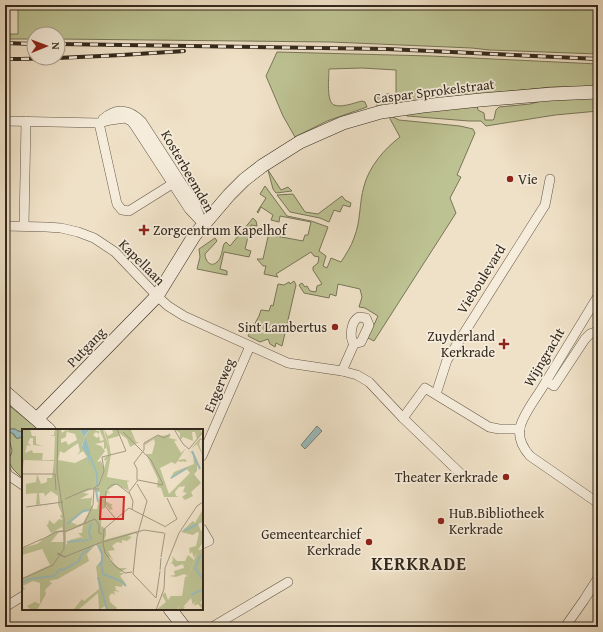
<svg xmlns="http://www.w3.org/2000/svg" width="603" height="632" font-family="'Gentium Book Plus',serif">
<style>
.green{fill:#bdc293;stroke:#787658}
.water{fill:#9cbcbc;stroke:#72817c}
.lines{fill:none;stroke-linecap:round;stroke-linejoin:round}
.minor-casing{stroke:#635748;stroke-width:10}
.secondary-casing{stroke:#34291d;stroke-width:14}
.minor{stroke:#f5ecdb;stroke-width:9}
.secondary{stroke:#f5ecdb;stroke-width:13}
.rail-casing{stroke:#34291d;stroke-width:4}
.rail{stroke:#f5ecdb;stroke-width:2.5;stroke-dasharray:8;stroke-linecap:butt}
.poi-dot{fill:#8f2418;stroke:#f5ecdb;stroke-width:1.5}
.labels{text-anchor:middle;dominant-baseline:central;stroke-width:3.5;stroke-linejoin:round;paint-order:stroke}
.street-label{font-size:14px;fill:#34291d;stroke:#f5ecdb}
.poi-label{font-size:14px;fill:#34291d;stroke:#f5ecdb;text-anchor:end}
.district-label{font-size:18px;font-weight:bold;letter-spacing:1px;fill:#34291d;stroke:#f5ecdb}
.inset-river{fill:none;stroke:#9cbcbc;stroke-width:2}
.inset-road{fill:none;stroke:#a49783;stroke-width:1}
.view{fill:#d62828;fill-opacity:0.15;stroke:#d62828;stroke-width:2}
.inset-edge{fill:none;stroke:#34291d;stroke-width:2}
</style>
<rect width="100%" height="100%" fill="#efe1c7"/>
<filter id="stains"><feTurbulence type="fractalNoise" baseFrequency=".005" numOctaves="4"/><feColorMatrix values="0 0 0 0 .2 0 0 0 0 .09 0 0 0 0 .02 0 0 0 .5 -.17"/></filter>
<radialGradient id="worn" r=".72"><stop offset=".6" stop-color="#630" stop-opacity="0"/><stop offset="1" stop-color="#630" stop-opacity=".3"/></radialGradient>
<!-- green -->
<g class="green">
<path d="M18 5H598V54L490 50 472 48 331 42 58 39V34H34V39H5V34H18Z"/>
<path d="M277 52 431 56 598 64V87H552L431 99 378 108 374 98 387 94H396V70L362 68 329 69C329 76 326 102 334 105 341 108 354 103 362 101L365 102 367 107 327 121 295 137 283 116 266 76Z"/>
<path d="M598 96V111L555 115 486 126 481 121H469L407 116 406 114 477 105 478 110 484 113 485 120H493L494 119 496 110 499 107 530 104 552 98Z"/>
<path d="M391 116 399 120 460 126 473 129 475 133 457 175 461 177 450 198 456 213 374 341 368 338 378 316 365 308 359 307 362 297 360 289 338 284 336 296 330 294 329 298 304 293 299 285 302 283 305 287 307 286 310 291 316 292 317 286 322 284 313 270V267L318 263 319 257 314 256 311 252 276 274 278 277 264 274 266 266H263L257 259H263L270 228 277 230 276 236 303 241 305 235H308L311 222 280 216 279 222 271 220 273 215 261 207 258 213 257 212 266 198 260 194 265 186 287 216 311 221 328 227 319 251 326 256 323 266 327 268 331 258 341 262C346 254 351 247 354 238 361 221 359 203 364 186 369 167 384 149 400 137L389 117Z"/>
<path d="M268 170 281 190 288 187 292 191 276 193 273 189Z"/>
<path d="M293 194 305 212 318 214 342 196 345 200 351 203 350 207 343 205 340 212 334 210 329 222 320 218 290 212 277 195Z"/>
<path d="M253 218 256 221 257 226 251 225 245 249 251 251 249 257 224 252 220 269 227 271V275L197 269 200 257 199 249 215 238 217 241 205 254C205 261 211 268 217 262 222 258 222 249 224 244L226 242 230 246Z"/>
<path d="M294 281 296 285 282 346 276 343 275 347 270 344 268 339 260 342 248 336 259 316 261 310 269 311 271 305 273 306 278 284 284 285 289 282 290 284Z"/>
<path d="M5 402 39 430H23V432L18 431 15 429H9L16 438H19L23 436V475L22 478 13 469 7 459 11 455 12 450 10 443 5 436Z"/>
</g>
<!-- water -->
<g class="water">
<path d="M317 426 322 431 305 449 301 445Z"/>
<path d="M10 429H15L18 431 23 432V436L19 438H16L14 434 9 432Z"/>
</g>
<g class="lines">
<!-- minor casing -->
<g class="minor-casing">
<g id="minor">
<path d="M103 119C117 107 130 109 142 122L195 204 200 217"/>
<path d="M5 121 99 123 111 120 125 118 131 121 135 126 189 209 203 224"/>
<path d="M99 123 117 204 122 210 129 211 177 181"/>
<path d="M5 226 46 227 61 228 78 232 94 238 115 252 157 296 168 306 184 316 288 363 342 371 357 375 369 382 403 418 460 473"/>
<path d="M24 226 26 121"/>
<path d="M598 296C579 327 561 357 542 388 536 398 522 416 520 428 518 438 523 448 530 456L598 503"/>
<path d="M359 317 366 318 369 325 361 342 354 344C349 337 351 321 359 317Z"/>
<path d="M342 371 354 344"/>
<path d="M546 381 554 386 585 339 590 334 598 331"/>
<path d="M436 394 447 360 545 205 550 179"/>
<path d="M403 418 425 388 489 427 499 429H520"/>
<path d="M202 456 250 346"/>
<path d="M5 468 8 475 23 485"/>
<path d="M202 529 209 541 202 544"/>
<path d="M5 607 23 596"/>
<path d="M212 627 288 582"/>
<path d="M565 627 584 600 598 578"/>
</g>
</g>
<!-- secondary casing -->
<g class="secondary-casing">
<g id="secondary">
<path d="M5 392 49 430"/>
<path d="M37 419 157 296 194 236 229 195 244 180 262 166 300 142 343 123 381 112 423 106 480 100 552 94 598 92"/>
<path d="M170 609 184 627"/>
</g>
</g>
<!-- minor -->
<use href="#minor" class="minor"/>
<!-- secondary -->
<use href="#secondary" class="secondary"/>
<!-- rail casing -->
<g class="rail-casing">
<g id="rail">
<path d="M5 43 34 44"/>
<path d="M58 44 387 49 598 59"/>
<path d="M5 59C65 59 124 55 184 51"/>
</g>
</g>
<!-- rail -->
<use href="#rail" class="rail"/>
</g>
<!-- markers -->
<g class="poi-dot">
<circle cx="510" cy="179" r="4"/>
<path d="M142 224h4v4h4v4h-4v4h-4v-4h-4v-4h4z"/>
<circle cx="335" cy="327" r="4"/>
<path d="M502 338h4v4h4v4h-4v4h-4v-4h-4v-4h4z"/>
<circle cx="506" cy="477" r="4"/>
<circle cx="441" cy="521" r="4"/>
<circle cx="369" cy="542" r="4"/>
</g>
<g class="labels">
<!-- street labels -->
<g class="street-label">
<text transform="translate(434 91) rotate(-7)">Caspar Sprokelstraat</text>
<text transform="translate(188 171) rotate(60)">Kosterbeemden</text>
<text transform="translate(142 262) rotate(45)">Kapellaan</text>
<text transform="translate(481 279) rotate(-58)">Vieboulevard</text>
<text transform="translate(86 347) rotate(-46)">Putgang</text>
<text transform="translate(544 357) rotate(-59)">Wijngracht</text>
<text transform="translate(219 385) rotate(-67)">Engerweg</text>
</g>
<!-- poi labels -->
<g class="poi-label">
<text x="518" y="179" text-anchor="start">Vie</text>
<text x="153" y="230" text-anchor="start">Zorgcentrum Kapelhof</text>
<text x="327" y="327">Sint Lambertus</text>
<text x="495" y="336">Zuyderland<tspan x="495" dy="16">Kerkrade</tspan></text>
<text x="498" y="477">Theater Kerkrade</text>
<text x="449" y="513" text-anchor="start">HuB.Bibliotheek<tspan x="449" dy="16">Kerkrade</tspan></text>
<text x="361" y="534">Gemeentearchief<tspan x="361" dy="16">Kerkrade</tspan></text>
</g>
<!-- district labels -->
<g class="district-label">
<text x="419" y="563">KERKRADE</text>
</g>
</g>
<!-- overview -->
<g transform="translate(22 429)">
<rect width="181" height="181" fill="#efe1c7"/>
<path d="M0 0H8L10 7H14V15L21 17 11 16V9H8L6 14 9 17 5 16 3 24 10 21 11 24H21L20 31H32L33 7 27 6H32L33 0H39L40 4 45 0 44 8 39 10V14L44 12 46 16 55 11 53 5 45 3 46 0H61L58 2 63 8 60 16 64 22 63 19 68 21 63 8 68 0H77L73 2H77V5L74 3 71 6 75 9 77 7 78 12 82 11 77 0H81L89 25 85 48 108 52 105 53 107 62 94 55 86 61 88 64 87 66 86 62 83 72 91 76 89 77 91 80 88 81 83 75V79L80 80 79 97 84 100V106L82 111 115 102V106L113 104 106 107 110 108 105 112 100 111V114L95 113 90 117 93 121 86 122 92 133 88 128 86 129 97 139H105L97 144H102L98 147 104 155 101 154 100 158 93 157 94 161 98 163 92 162 93 166 90 164 87 167 88 173 95 179 93 181H84L83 177 77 181 76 164 56 181 52 180 60 170 62 172 77 160 74 137 78 136 80 125 77 117 73 116 65 125 67 132 36 150 27 152 30 154 23 161 24 165 15 181H9L5 177 16 171 13 173 18 175V154L11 152 1 157 3 160 0 162V149L28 136 20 120 0 126V119L15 115 33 102 41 101 40 98 29 104 24 95 26 96 27 91 32 95 37 90 41 91 38 87 40 85 36 76V67L29 62 23 67 22 64H17L18 75H25L24 78V75L14 76 15 64 4 65V55L14 53 15 45 19 55 25 53V49H30L32 32 2 31 0 44ZM82 13V20L85 19 84 14 86 26 82 30 83 32 85 30 82 40 79 32 75 33 83 22 79 17 73 15ZM56 14 58 22 55 26 61 22 65 28 53 34 36 31 38 22 42 24ZM72 59 73 63H78L75 80H71L69 75 70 69V67L69 69 58 70 67 65 61 64ZM68 81 61 94 55 96 49 93 60 84ZM61 96 60 104H56L62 110 59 108 48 111 44 116V103ZM37 103H41L42 113H29ZM82 0 86 7 91 4 90 0 109 1 114 13H117L108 18 105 10 97 4V7L86 10 88 19V22ZM178 0 180 4 175 10 173 3H170L171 12 161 8 158 11V4L153 1ZM149 6 147 9 156 11 152 12 159 24 164 19 172 26 169 20 178 9 181 11H178L177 16 176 12 181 27 175 15 169 20 179 41 175 34V42L172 45 179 54 169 63 171 67 163 71 160 68 165 64 161 63 163 57 157 58 153 63 154 67 157 68H142L139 59 135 58 136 50 124 25H130L133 14 132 10 123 16V14L135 7ZM164 19 171 26 172 35 152 43 148 50 165 40 168 44 147 65 138 39 150 33 153 35 156 32H157L159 33 161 32 163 33 164 32 166 33 163 30 156 31ZM181 80V93L176 95 179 102 181 101V113L176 121 181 120V171L178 174 181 175V181L176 175 172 177 174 172 171 176 169 169 161 178H163L161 181H156L158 175 155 181H134L144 173 140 166 143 163 146 171 149 167H160L163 148 166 147 162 145 154 148 147 147 153 146 152 142 162 139 161 135 153 138 150 134 148 136 151 131 150 127 155 132H163L166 126 172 131 161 164 175 123 172 129 170 123 168 125 167 119 174 117 177 104 175 103 171 106 159 103 171 92 173 94Z" fill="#bdc293" fill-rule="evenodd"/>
<path d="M61 0H68L63 7 68 21 67 36 66 27 60 19 61 15 60 17 63 8 58 2Z" fill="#9cbcbc"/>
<path class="inset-river" d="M170 22 178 40M68 27 75 45V57M149 49 165 39M74 61 76 73M69 94 67 102 69 111M45 95 61 82 68 81M162 102 176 95M45 113 66 111M76 116 80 125V132L76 137M181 126 178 127 173 139 181 150M79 132 81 145 99 152 104 157M76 148 85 181M0 154 7 150 32 147 38 140 41 141 57 132 59 126 68 119M169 166 181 160"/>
<path class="inset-road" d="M152 0 161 15 167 20 181 3M101 3 129 31 141 55M0 45H33L34 61M115 51V40L112 34 122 21V14L136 6 142 9 148 5M116 51 141 56M115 55 125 72 115 108 111 145 134 169M85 60 90 56 95 55 108 65M84 62 83 77 93 89M107 63 111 72 110 81M107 63 116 51M145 69 155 90M43 70 66 60H77M4 78 41 73M62 95 71 76 72 59 77 56 82 42 80 28 104 22 95 0M144 97 155 90M19 111 34 103 45 102 73 90 77 96V104L80 105M81 113 122 101 142 104M81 114 83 124 93 137 103 144 110 143M81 114 82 100 107 79 144 98M0 119 20 110M35 125 36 124 43 128H42ZM42 128 80 113M139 128 143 104M138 141 139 129M0 150 31 136 42 120V89L35 43 36 0M134 169 138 142M134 181 142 160 143 139 157 104 175 77 181 73"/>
<path class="view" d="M79 68H102L101 90H78Z"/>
<rect width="181" height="181" class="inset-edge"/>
</g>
<!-- margin -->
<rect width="603" height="632" fill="none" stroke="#efe1c7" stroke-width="20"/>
<rect x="6" y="6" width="591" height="620" fill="none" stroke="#34291d" stroke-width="2"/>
<rect x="10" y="10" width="583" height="612" fill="none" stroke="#34291d"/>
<!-- north arrow -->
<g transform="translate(46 46) rotate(89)"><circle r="19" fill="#f5ecdb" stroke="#a89e8f"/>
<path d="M0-3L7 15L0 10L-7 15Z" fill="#8f2418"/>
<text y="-6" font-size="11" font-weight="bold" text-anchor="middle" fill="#34291d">N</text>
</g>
<rect width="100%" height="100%" filter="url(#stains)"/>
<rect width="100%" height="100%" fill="url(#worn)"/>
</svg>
